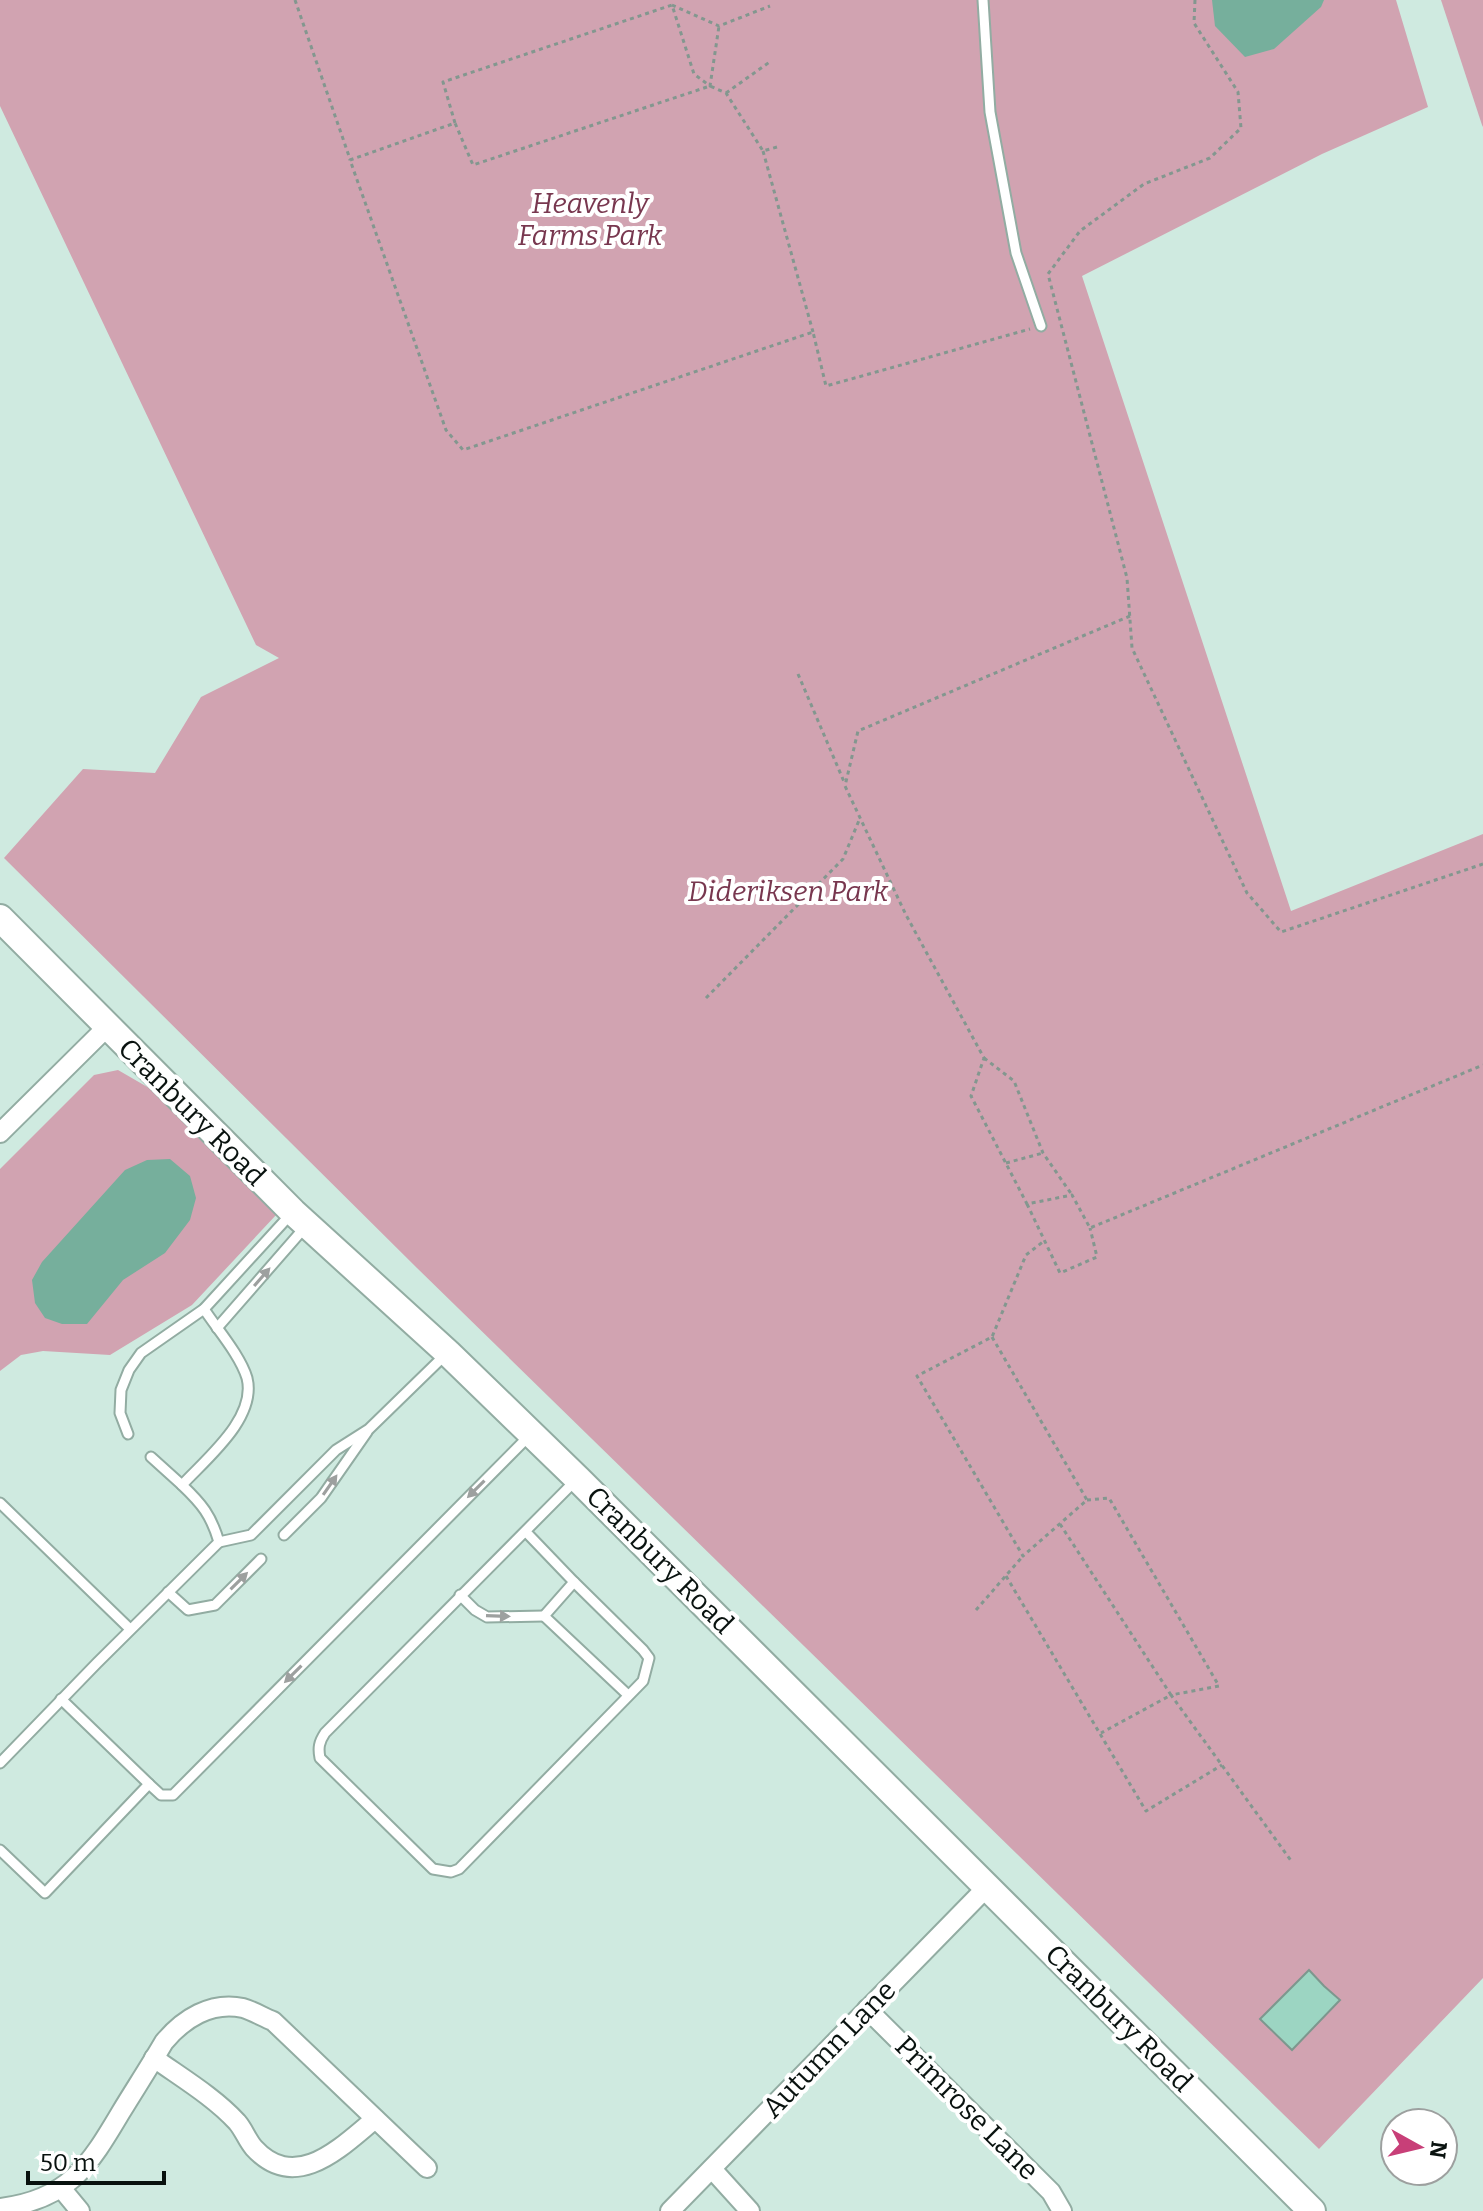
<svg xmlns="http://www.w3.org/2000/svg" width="1483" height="2211" font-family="Bitter,serif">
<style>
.green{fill:#d1a3b1}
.water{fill:#76af9c}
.building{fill:#9cd5c2;stroke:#7d978e;stroke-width:2}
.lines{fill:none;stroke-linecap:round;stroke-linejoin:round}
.service-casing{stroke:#92aca2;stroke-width:13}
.minor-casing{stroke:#92aca2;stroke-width:22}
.secondary-casing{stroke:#92aca2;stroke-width:30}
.path{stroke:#83978f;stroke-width:3;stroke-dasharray:4 4;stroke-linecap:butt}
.service{stroke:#fff;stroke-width:9}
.minor{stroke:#fff;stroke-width:18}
.secondary{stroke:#fff;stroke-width:26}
.oneway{fill:#9da09f}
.labels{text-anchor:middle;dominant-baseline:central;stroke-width:8;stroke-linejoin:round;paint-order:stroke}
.park-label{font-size:28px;font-style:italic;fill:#78374f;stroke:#fff}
.street-label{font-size:28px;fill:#09120f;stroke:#fff}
</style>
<rect width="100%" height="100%" fill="#cfeae0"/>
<!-- green -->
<g class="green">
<path d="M0 0H1396L1428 107 1322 154 1082 276 1291 911 1483 834V1978L1319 2149 417 1268 4 858 83 769 155 773 201 697 279 658 256 645 0 106Z"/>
<path d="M1441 0H1483V127L1482 125Z"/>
<path d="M118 1070 156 1092 277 1214 192 1305 110 1355 43 1351 21 1355 0 1371V1169L94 1075Z"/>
</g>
<!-- water -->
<g class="water">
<path d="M1212 0H1324L1321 7 1274 49 1245 57 1215 26Z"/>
<path d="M170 1159 190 1176 196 1198 190 1220 165 1253 123 1280 87 1324H62L45 1318 35 1303 32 1280 42 1262 125 1170 147 1160Z"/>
</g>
<!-- building -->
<path class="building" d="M1309 1970 1324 1986 1340 2000 1292 2050 1260 2019Z"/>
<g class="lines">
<!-- service casing -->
<g class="service-casing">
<g id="service">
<path d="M983 0 990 112 1016 253 1041 326"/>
<path d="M217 1328 306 1226"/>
<path d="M128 1434 120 1413 121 1390 129 1370 141 1353 204 1309 290 1215"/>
<path d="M151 1457 182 1485C207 1458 257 1418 247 1378 240 1355 217 1329 204 1309"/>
<path d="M0 1503 130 1629"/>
<path d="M526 1532 574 1582 643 1650 649 1658 643 1681 459 1869 451 1872 433 1869 320 1758C318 1748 319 1742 325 1733L577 1479"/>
<path d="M284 1535 321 1498 367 1432"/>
<path d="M219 1542 251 1535 336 1450 369 1429 445 1355"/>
<path d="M574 1582 544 1616 628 1695"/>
<path d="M168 1592 188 1610 215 1605 261 1559"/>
<path d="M460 1595 475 1610 487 1617 544 1616"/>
<path d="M0 1763 97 1663 219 1542C211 1515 202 1504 182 1485"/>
<path d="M149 1784 161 1795H173L529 1436"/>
<path d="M0 1850 45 1893 149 1784 61 1699"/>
</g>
</g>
<!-- minor casing -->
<g class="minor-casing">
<g id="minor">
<path d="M0 1133 107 1027"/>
<path d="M867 2009 1051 2192 1062 2211"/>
<path d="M154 2058C182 2078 214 2097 237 2122 244 2130 247 2140 254 2148 296 2194 342 2146 375 2119"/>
<path d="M712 2169 750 2211"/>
<path d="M61 2188 80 2211"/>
<path d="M0 2208C68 2200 89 2166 121 2112 135 2089 150 2066 164 2042 183 2019 211 2001 243 2008 253 2011 263 2017 273 2021L427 2168"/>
<path d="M670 2211 988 1886"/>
</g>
</g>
<!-- secondary casing -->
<g class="secondary-casing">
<path id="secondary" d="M0 918 293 1212 448 1353 578 1479 1312 2211"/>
</g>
<!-- path -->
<g class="path">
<path d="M295 0 350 159"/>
<path d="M1195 0 1194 23 1238 92 1241 128 1210 158 1144 184 1080 231 1048 274 1127 578 1132 648 1247 893 1281 932 1483 864"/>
<path d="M672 5 719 26 770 6"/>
<path d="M726 93 771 61"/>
<path d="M455 123 443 82 672 5 694 74 710 86 719 26"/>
<path d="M777 147 763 151 726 93 710 86 473 165 455 123 350 160 446 430 463 450 813 332 826 386 1030 329"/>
<path d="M763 151 813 332"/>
<path d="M1130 616 858 731 845 786 906 915 984 1058 971 1096 1027 1204 1072 1195 1090 1228 1483 1065"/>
<path d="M798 674 845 784"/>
<path d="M706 998 843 859 860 818"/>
<path d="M984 1058 1014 1081 1043 1153 1072 1195"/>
<path d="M1006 1163 1043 1153"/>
<path d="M1027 1204 1060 1273 1097 1257 1090 1228"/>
<path d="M992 1337 1087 1500 1023 1556 917 1376 992 1337 1026 1255 1044 1241"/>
<path d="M1087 1500 1109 1498 1219 1686 1171 1695 1292 1862"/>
<path d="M1060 1524 1171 1695 1101 1733"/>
<path d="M1006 1576 1146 1811 1222 1765"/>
<path d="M976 1610 1023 1556"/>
</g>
<!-- service -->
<use href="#service" class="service"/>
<!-- minor -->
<use href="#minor" class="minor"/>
<!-- secondary -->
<use href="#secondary" class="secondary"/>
</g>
<!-- one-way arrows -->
<defs><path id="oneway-solid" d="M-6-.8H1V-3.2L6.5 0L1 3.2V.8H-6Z" transform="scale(2)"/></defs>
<g class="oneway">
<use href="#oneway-solid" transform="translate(262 1277) rotate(-49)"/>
<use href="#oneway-solid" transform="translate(330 1485) rotate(-55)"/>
<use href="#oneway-solid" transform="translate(476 1489) rotate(135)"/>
<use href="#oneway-solid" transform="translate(239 1581) rotate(-45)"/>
<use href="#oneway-solid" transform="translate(498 1616) rotate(2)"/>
<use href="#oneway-solid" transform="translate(293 1674) rotate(135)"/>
</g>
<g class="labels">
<!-- park labels -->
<g class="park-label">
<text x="590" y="203">Heavenly<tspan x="590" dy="32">Farms Park</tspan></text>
<text x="788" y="891">Dideriksen Park</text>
</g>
<!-- street labels -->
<g class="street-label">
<text transform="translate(192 1112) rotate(45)">Cranbury Road</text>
<text transform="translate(660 1560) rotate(45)">Cranbury Road</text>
<text transform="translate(1119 2018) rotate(45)">Cranbury Road</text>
<text transform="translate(829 2049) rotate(-46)">Autumn Lane</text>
<text transform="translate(967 2108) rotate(45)">Primrose Lane</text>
</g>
</g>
<!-- north arrow -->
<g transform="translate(1419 2147) rotate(98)"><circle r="38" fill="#ffffff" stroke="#9da09f" stroke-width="2"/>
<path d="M0-6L14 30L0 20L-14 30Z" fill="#c83f78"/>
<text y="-12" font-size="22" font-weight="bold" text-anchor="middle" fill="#09120f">N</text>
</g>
<!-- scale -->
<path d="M28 2171v12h136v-12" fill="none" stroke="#09120f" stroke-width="4"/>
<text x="40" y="2171" font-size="24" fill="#09120f" stroke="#ffffff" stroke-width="6" paint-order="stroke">50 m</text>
</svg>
